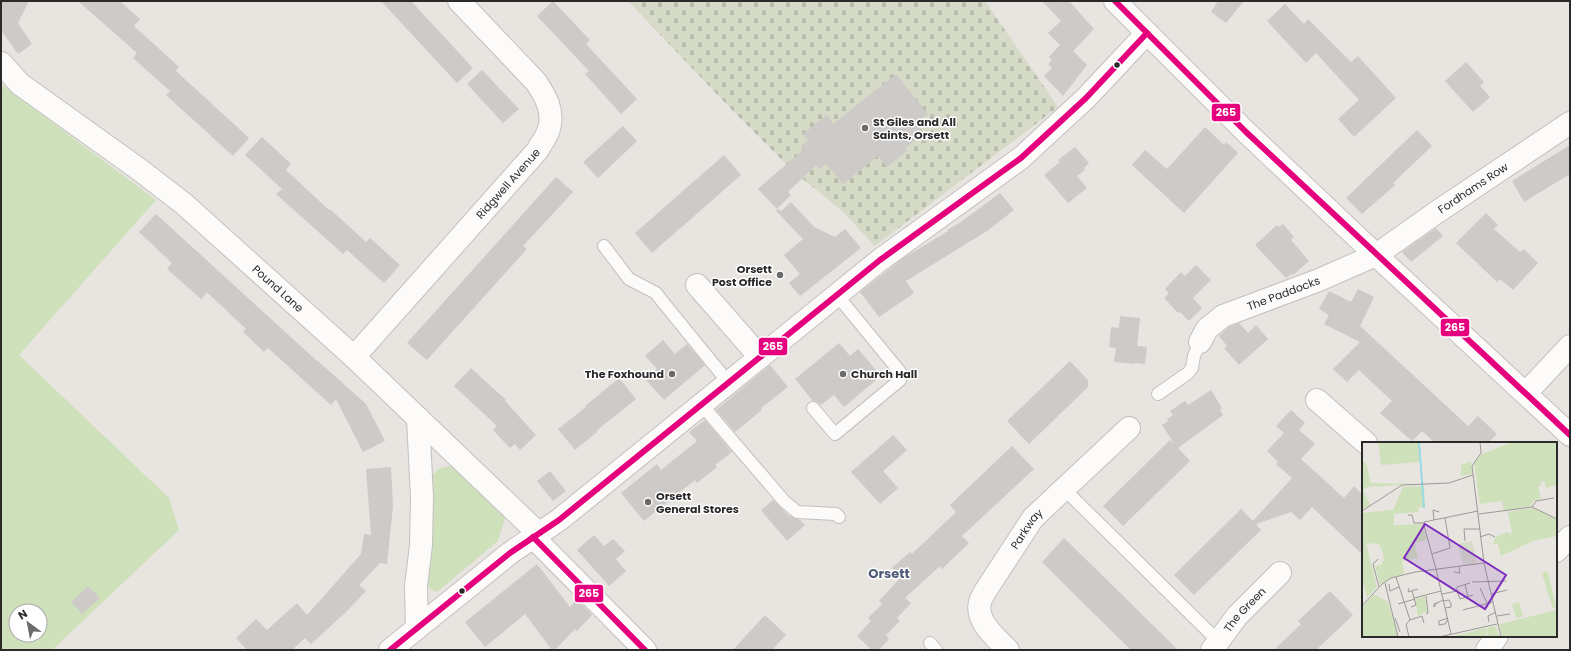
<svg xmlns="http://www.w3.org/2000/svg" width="1571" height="651" font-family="Poppins,sans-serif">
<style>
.grass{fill:#cfe1bb;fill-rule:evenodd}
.cemetery{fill:url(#cemetery-stones)}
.building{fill:#cdcac7}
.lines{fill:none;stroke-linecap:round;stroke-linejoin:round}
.lane-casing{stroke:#c2c1c1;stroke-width:14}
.street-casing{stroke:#c2c1c1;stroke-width:24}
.secondary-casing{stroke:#c2c1c1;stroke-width:24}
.lane{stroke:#fcfbfa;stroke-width:12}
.street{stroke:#fcfbfa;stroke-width:22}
.secondary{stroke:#fcfbfa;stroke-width:22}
.bus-1-casing{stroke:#fff;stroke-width:9}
.bus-1{stroke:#e5007d;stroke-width:6}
.bus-dot{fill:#2a2a2a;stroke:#fff;stroke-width:1.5}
.poi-dot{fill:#6c6b6a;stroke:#fff;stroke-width:1.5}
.labels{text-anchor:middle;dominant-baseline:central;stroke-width:3;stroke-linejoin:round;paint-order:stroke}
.poi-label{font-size:11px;font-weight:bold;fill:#2a2a2a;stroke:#fff;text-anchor:start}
.street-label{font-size:11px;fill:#2a2a2a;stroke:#fff}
.quarter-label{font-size:13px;font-weight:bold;fill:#4d5a78;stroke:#fff}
.inset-river{fill:none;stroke:#98dae5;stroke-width:2}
.inset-road{fill:none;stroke:#9c9a97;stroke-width:1}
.view{fill:#7b2cbf;fill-opacity:0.15;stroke:#7b2cbf;stroke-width:2}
.inset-edge{fill:none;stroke:#2a2a2a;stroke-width:2}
.line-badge{stroke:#fff;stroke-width:1.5}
.badge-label{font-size:11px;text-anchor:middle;font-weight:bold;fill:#fff}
</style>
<defs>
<pattern id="cemetery-stones" width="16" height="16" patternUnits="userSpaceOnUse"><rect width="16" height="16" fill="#d6dbc8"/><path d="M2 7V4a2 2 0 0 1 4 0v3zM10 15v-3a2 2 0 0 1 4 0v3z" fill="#b8bcac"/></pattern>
</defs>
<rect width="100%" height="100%" fill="#e8e4e0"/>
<!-- grass -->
<g class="grass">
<path d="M1 84 156 200 19 355 169 498 179 530 52 650H1ZM16 611H40V635H16Z"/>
<path d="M450 466 457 468 506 515 498 541 437 592 430 589 426 580 432 475 440 468Z"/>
</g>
<!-- cemetery -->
<path class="cemetery" d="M628 1H985L1058 107 875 246 841 210 794 172 732 110Z"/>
<!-- building -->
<g class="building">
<path d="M1 1H29L18 23 32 44 18 54 1 30Z"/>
<path d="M78 1H120L140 19 134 26 179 67 176 71 249 138 233 156 166 95 170 91 133 58 137 53Z"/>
<path d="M381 1H411L473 68 457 83Z"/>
<path d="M553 1 590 40 586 44 637 99 621 114 585 74 589 71 537 16Z"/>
<path d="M1042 1H1069L1094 29 1073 51 1087 65 1063 96 1044 76 1052 68 1048 64 1052 60 1049 57 1060 45 1048 33 1061 21Z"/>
<path d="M1218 1H1244L1226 23 1211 12Z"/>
<path d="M1285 4 1304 24 1308 19 1351 62 1358 56 1396 98 1354 137 1338 119 1359 100 1316 53 1306 63 1267 21Z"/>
<path d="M1466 62 1484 82 1480 86 1490 97 1473 112 1445 81Z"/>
<path d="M482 70 519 109 503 123 467 84Z"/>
<path d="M896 74 928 114 916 123 924 133 905 148 907 151 887 167 878 156 843 184 826 164 820 169 816 165 788 192 791 195 777 209 758 189 804 149 801 146 808 140 803 134 827 115 833 124Z"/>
<path d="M623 126 637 141 598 178 583 162Z"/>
<path d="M1205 127 1224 145 1226 142 1238 153 1184 213 1132 165 1145 150 1167 169Z"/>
<path d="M1417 130 1432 146 1393 183 1395 185 1362 214 1346 198Z"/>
<path d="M262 137 291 164 286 170 329 210 330 209 366 242 370 238 400 265 384 283 347 250 343 254 276 194 282 189 245 155Z"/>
<path d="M1570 145V174L1524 202 1512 181Z"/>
<path d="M1075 147 1089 163 1084 168 1085 170 1077 176 1087 188 1068 203 1044 175 1060 162 1058 160Z"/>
<path d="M724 155 741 175 652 253 635 233Z"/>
<path d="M556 177 573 192 523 246 527 249 427 360 407 343Z"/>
<path d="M1000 193 1014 210 987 231 906 281 914 293 879 317 860 292 902 259 948 231 947 230 961 222Z"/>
<path d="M791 202 814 227 835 237 845 229 861 248 800 296 789 283 800 274 784 255 803 239 776 211 778 209 781 211Z"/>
<path d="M1486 213 1498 225 1494 229 1520 252 1524 249 1538 263 1513 290 1500 279 1497 282 1456 243Z"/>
<path d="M156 214 317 361H318L366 404 385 441 363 452 336 399 331 405 268 348 264 352 243 332 246 329 210 295 207 293 201 299 167 269 172 263 139 232Z"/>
<path d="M1283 224 1294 237 1291 240 1309 261 1293 275 1292 274 1286 278 1255 245 1277 225 1279 227Z"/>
<path d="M1436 228 1443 236 1411 262 1402 252Z"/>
<path d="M1196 265 1211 280 1193 298 1202 308 1189 321 1180 312 1178 313 1164 298 1169 293 1165 289 1181 272 1185 276Z"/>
<path d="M1358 289 1374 297 1360 326 1468 426 1478 416 1497 434 1488 443H1435L1422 431 1412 441 1380 413 1392 401 1359 370 1347 382 1333 369 1360 342 1324 324 1329 315 1319 309 1329 291 1351 302Z"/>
<path d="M1120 316 1140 318 1137 346 1147 347 1145 364 1135 363V364L1114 362 1116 348 1109 347 1111 327 1119 328Z"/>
<path d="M1239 323 1248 333 1256 325 1268 339 1239 365 1224 348 1227 346 1219 336 1229 327Z"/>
<path d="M663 340 675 354 687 344 705 365 664 400 646 380 657 369 645 356Z"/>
<path d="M839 343 850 356 858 349 881 376 844 407 834 395 821 405 816 401H813L795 379Z"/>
<path d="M1070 361 1088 380V387L1029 444 1007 421Z"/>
<path d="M770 365 788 387 761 408 762 410 735 432 716 410Z"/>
<path d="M471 368 506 400 505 401 536 435 520 450 515 444 510 448 493 430 497 426 454 386Z"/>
<path d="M619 378 636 399 596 431 597 432 575 450 558 429 586 407 585 406Z"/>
<path d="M1211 390 1222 408 1220 410 1223 415 1178 448 1190 461 1123 526 1103 506 1170 440 1175 445 1162 425 1168 421 1167 419 1173 415 1170 411 1185 401 1188 405Z"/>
<path d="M1291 410 1305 423 1299 430 1315 444 1301 459 1344 498 1354 486 1363 495V555L1312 507 1300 520 1291 512 1256 524 1261 530 1194 595 1174 575 1241 509 1253 521 1292 478 1276 464 1278 462 1267 451 1284 433 1276 426Z"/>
<path d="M705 420 732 452 715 465 717 467 697 483 695 480 644 521 621 493 657 464 661 470 697 441 689 432Z"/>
<path d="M893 435 907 450 883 471 898 488 880 504 851 472Z"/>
<path d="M1012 446 1034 469 962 536 969 543 942 569 940 566 905 598 911 603 897 618 900 621 886 635 889 639 879 650H872L857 636 871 621 868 618 882 604 879 601 901 577 892 568 910 552 912 554 956 512 950 505Z"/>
<path d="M391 467 393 506 387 564 380 563 359 585 366 591 345 613 311 644 305 638 292 650H247L236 638 256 619 267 630 297 603 307 615 361 554 364 534 371 535 366 469Z"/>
<path d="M550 471 566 491 553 501 537 481Z"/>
<path d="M773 500 790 517 791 516 800 520 805 525 787 541 761 510Z"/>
<path d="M594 535 604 546 613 539 625 551 616 559 626 571 609 586 577 550Z"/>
<path d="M1064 538 1104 577 1178 650H1131L1071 591 1042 562Z"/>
<path d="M537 564 570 607 577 599 592 615 577 631 575 629 555 650H552L525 614 485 647 465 622Z"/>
<path d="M88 586 100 598 82 614 71 602Z"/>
<path d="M1330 591 1353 615 1316 650H1274L1301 624 1298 621Z"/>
<path d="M765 615 786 635 772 650H733Z"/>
</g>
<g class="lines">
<!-- lane casing -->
<g class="lane-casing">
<g id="lane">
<path d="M604 246 629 279 656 293 662 301 728 382"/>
<path d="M1158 394 1188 373 1192 368 1194 356 1200 342"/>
<path d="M701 404 784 501 797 512 836 514 839 517"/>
<path d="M813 408 835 434 900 380V372L836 294"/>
<path d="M1064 489 1218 641"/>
<path d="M930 643 936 650"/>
</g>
</g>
<!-- street casing -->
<g class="street-casing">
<g id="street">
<path id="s1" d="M1 63 20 84 140 170 184 204 354 357 538 533"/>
<path d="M697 285 759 356"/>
<path id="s2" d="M1200 342 1207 329 1223 316 1319 280 1376 255 1437 212 1570 123"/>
<path id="s3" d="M354 357 537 151C541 144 547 136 549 129 554 111 546 97 536 82L459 1"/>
<path d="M1526 393 1570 346"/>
<path d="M1317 400 1366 443"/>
<path d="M533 537 645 650"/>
<path d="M1556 551 1570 537"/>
<path d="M417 628 416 586 421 545 422 497 418 418"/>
<path id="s4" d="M1008 650C996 638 975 621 980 602 981 598 984 594 986 590L1033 518 1129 428"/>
<path id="s5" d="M1212 650 1237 616 1280 573"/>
<path d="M1487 650 1497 636"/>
</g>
</g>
<!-- secondary casing -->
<g class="secondary-casing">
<g id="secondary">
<path d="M1115 1 1245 131 1376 255 1570 435"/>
<path d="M390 650 510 553 559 520 880 260 1021 158 1086 98 1147 33"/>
</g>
</g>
<!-- lane -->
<use href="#lane" class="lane"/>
<!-- street -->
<use href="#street" class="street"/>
<!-- secondary -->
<use href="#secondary" class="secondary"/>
<!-- bus-1 casing -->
<g class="bus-1-casing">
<g id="bus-1">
<path d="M1115 1 1245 131 1570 435"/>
<path d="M533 537 645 650"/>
<path d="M390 650 510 553 559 520 880 260 1021 158 1086 98 1147 33"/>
</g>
</g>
<!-- bus-1 -->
<use href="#bus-1" class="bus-1"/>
</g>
<!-- markers -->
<g class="bus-dot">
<circle cx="1117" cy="65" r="3.5"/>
<circle cx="462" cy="591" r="3.5"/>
</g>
<g class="poi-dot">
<circle cx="865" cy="128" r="4"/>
<circle cx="780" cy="275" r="4"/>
<circle cx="672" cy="374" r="4"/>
<circle cx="843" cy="374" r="4"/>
<circle cx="648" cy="502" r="4"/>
</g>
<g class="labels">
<!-- poi labels -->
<g class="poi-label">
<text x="873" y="122">St Giles and All<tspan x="873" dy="13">Saints, Orsett</tspan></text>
<text x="772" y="269" text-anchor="end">Orsett<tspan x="772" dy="13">Post Office</tspan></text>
<text x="664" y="374" text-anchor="end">The Foxhound</text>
<text x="851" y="374">Church Hall</text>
<text x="656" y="496">Orsett<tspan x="656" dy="13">General Stores</tspan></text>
</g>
<!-- street labels -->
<g class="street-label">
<text stroke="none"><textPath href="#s3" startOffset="232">Ridgwell Avenue</textPath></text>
<text stroke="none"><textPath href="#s2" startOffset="318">Fordhams Row</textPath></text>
<text stroke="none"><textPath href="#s1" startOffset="358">Pound Lane</textPath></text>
<text stroke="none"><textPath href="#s2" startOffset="100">The Paddocks</textPath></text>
<text stroke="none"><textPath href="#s4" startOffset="145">Parkway</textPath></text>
<text stroke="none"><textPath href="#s5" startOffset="52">The Green</textPath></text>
</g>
<!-- quarter labels -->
<g class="quarter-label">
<text x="889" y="573">Orsett</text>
</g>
</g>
<!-- overview -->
<g transform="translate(1362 442)">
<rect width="195" height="195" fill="#e8e4e0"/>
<path d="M150 0H195V43L184 46 182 39 178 40 179 44 176 45 179 57 171 59 169 64 142 69 140 59 118 62 112 21 120 12ZM109 19 110 32 99 34V23ZM62 44 63 65H57L56 70 32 72V83L60 82 65 98 53 101 56 116 40 119 42 131 18 142 13 124 19 123 22 117 20 109 17 102 4 101 15 145 5 156 0 134V71L31 68 41 45ZM171 66 195 77V94L171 99 139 114 136 102H131L133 96 140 92 145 90 150 92 146 70ZM12 152 26 160 36 195H0V166ZM195 168V195H140L137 182ZM133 184 138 195H126L125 186Z" fill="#cfe1bb"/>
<path d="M16 0H56L58 20 19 23ZM0 19 4 21 9 41 58 42 5 45 1 48 9 64 0 67ZM183 129 186 130 194 165 191 167 180 132ZM63 154 65 169 56 174 53 157ZM157 160 161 174 154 176 150 162ZM124 186 125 195H93V194Z" fill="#cfe1bb"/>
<path d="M110 99 115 122 101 123 96 102Z" fill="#d6dbc8"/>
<path class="inset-river" d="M57 0 62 66"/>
<path class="inset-road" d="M170 65 174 59 192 56M0 69 40 43 87 41 111 33M117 72 170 65 195 77M46 73H50L52 81H61M72 78 71 68 77 70M61 80 74 127M62 80 116 69M118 95 127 92 133 95M103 99 102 87H118M70 112 88 106 83 76M16 117 11 122 17 145M122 121 139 195M74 127 89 192M92 130 98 131 97 125M34 135 48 178M110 140 144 139M23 141 36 195M27 142 28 149 37 145M103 142 106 155M47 146 46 150 56 147M118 146 125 161M95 149V145L108 141M80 152 95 149 98 157 111 153M129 152 145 148M52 156 79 149M81 159 87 158 89 162V165L83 166M75 161 72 165V162L77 160 81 158M36 162 53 157M0 164 20 142 29 136 53 130 122 121 110 24 119 11 118 0M49 165 54 163 50 149M101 168 131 160M64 172 66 171 64 154M135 174 148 172M33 176 38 190M86 176 77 179V183L83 182 86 177M127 180 126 174 134 170M47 195 44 182 48 178 60 174 62 181M77 195 135 182"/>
<path class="view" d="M63 82 144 133 123 167 42 116Z"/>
<rect width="195" height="195" class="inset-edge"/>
</g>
<g class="line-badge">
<rect x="1211" y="103" width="30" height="19" rx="4" fill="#e5007d"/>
<rect x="1440" y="318" width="30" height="19" rx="4" fill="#e5007d"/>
<rect x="758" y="337" width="30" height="19" rx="4" fill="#e5007d"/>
<rect x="574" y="584" width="30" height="19" rx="4" fill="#e5007d"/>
</g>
<g class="badge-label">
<text x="1226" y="116">265</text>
<text x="1455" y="331">265</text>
<text x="773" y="350">265</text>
<text x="589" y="597">265</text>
</g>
<!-- border -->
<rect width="1571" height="651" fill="none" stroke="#2a2a2a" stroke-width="4"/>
<!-- north arrow -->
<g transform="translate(28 623) rotate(328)"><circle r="19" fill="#ffffff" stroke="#aaaaaa"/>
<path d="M0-3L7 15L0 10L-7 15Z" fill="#6c6b6a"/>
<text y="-6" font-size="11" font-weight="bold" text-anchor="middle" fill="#2a2a2a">N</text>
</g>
</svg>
